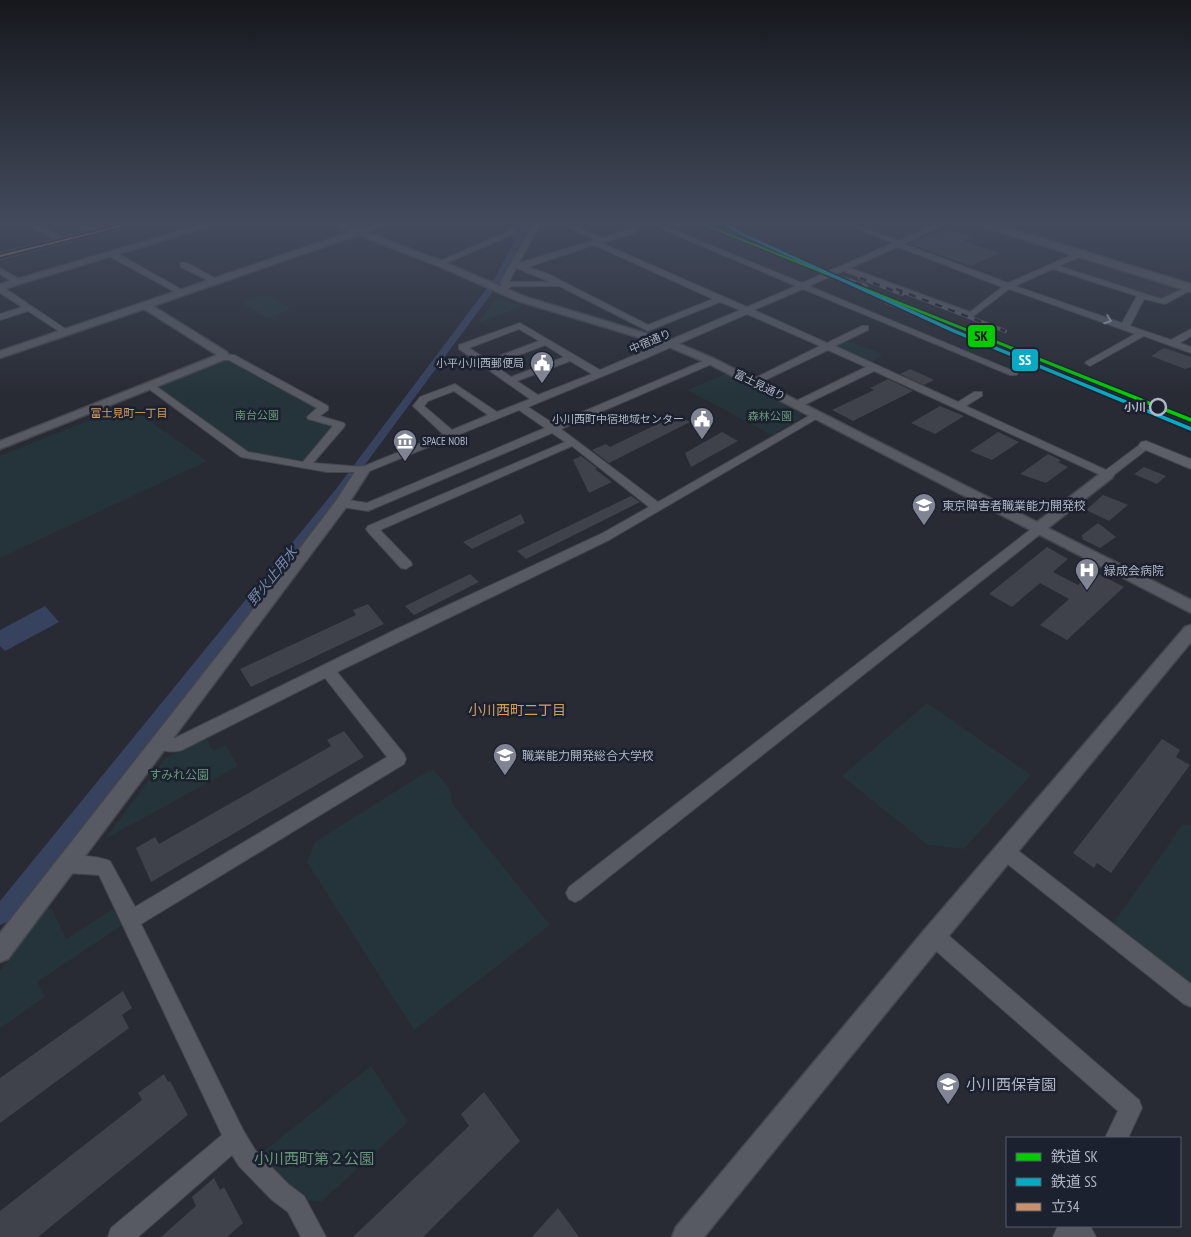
<svg xmlns="http://www.w3.org/2000/svg" width="1191" height="1237" font-family="'PT Sans Narrow','Noto Sans JP',sans-serif">
<style>
.medical{fill:#353340}
.green{fill:#25343a}
.water{fill:#37425f}
.lines{fill:none;stroke-linecap:round;stroke-linejoin:round}
.canal{fill:#37425f;fill-rule:evenodd}
.building{fill:#3f424a}
.minor-casing{stroke:#44464d;stroke-width:2}
.tertiary-casing{stroke:#44464d;stroke-width:3}
.secondary-casing{stroke:#44464d;stroke-width:2}
.primary-casing{stroke:#454851;stroke-width:3}
.minor{fill:#575a63;fill-rule:evenodd}
.tertiary{fill:#575a63;fill-rule:evenodd}
.secondary{fill:#5c5e68;fill-rule:evenodd}
.primary{fill:#5a5c64;fill-rule:evenodd}
.rail-casing{stroke:#5b5e66;stroke-width:4}
.rail{stroke:#1b212f;stroke-width:2.5;stroke-dasharray:7;stroke-linecap:butt}
.bus-1-casing{stroke:#1b212f;stroke-width:4}
.bus-1{fill:#c7916a;fill-rule:evenodd}
.rail-1-casing{stroke:#1b212f;stroke-width:3}
.rail-2-casing{stroke:#1b212f;stroke-width:3}
.rail-1{fill:#0c0;fill-rule:evenodd}
.rail-2{fill:#06aac2;fill-rule:evenodd}
.oneway{stroke:#9a9fad}
.stop-dot{fill:#1b212f;stroke:#b1b6c6;stroke-width:2.5}
.labels{text-anchor:middle;dominant-baseline:central;stroke-width:5;stroke-linejoin:round;paint-order:stroke}
.far-street-label{font-size:11px;fill:#b1b6c6;stroke:#1b212f}
.far-poi-label{font-size:11px;fill:#b1b6c6;stroke:#1b212f;text-anchor:end}
.far-stop-label{font-size:11px;font-weight:bold;fill:#b1b6c6;stroke:#1b212f;text-anchor:end}
.far-neighbourhood-label{font-size:11px;fill:#d1a061;stroke:#1b212f}
.far-park-label{font-size:11px;fill:#689779;stroke:#1b212f}
.poi-label{font-size:12px;fill:#b1b6c6;stroke:#1b212f;text-anchor:start}
.park-label{font-size:12px;fill:#689779;stroke:#1b212f}
.water-label{font-size:14px;font-style:italic;fill:#7989ad;stroke:#1b212f}
.neighbourhood-label{font-size:14px;fill:#d1a061;stroke:#1b212f}
.near-poi-label{font-size:15px;fill:#b1b6c6;stroke:#1b212f;text-anchor:start}
.near-park-label{font-size:15px;fill:#689779;stroke:#1b212f}
.line-badge{stroke:#1b212f;stroke-width:2}
.badge-label{font-size:14px;text-anchor:middle;font-weight:bold;fill:#fff}
.pale-badge-label{font-size:14px;text-anchor:middle;font-weight:bold;fill:#111}
</style>
<rect width="100%" height="100%" fill="#282b34"/>
<!-- medical -->
<path class="medical" d="M1077 257 1182 289 1161 300 1057 266Z"/>
<!-- green -->
<g class="green">
<path d="M265 295 292 309 268 318 241 303Z"/>
<path d="M497 297 523 306 478 323Z"/>
<path d="M846 340 883 354 872 362 835 345Z"/>
<path d="M229 359 319 408 307 418 335 426 306 461 246 451 158 387Z"/>
<path d="M725 374 801 413 802 418 772 435 687 390Z"/>
<path d="M127 405 207 461 0 558V456Z"/>
<path d="M927 703 1031 775 964 849 928 845 842 776Z"/>
<path d="M206 738 213 751 226 745 238 766 105 839 165 758Z"/>
<path d="M434 770 450 789 453 805 550 925 414 1030 307 862 315 842 428 771Z"/>
<path d="M1183 824 1191 825V985L1113 924Z"/>
<path d="M51 907 66 939 113 909 122 925 37 982 45 997 0 1028V971L45 911Z"/>
<path d="M371 1066 408 1122 321 1202 303 1200 259 1155Z"/>
</g>
<!-- water -->
<path class="water" d="M45 606 59 622 5 651 0 646V630Z"/>
<g class="lines">
<!-- canal -->
<path class="canal" d="M523 224H531L503 278 344 493 7 922 0 925V901L336 489 496 276Z"/>
</g>
<!-- building -->
<g class="building">
<path d="M948 229 973 237 963 241 999 253 971 266 909 244 930 234 935 235Z"/>
<path d="M1164 348 1191 357V367L1185 369 1151 356Z"/>
<path d="M910 369 928 377 934 380 924 385 900 374Z"/>
<path d="M888 379 913 391 853 421 832 410 874 390 870 388Z"/>
<path d="M940 406 964 416 935 434 911 423Z"/>
<path d="M676 415 690 422 609 463 592 450 606 444 610 447Z"/>
<path d="M722 432 738 441 691 467 685 453Z"/>
<path d="M998 432 1019 442 992 460 970 451Z"/>
<path d="M1048 454 1061 460 1058 462 1068 467 1046 483 1020 474Z"/>
<path d="M581 456 597 468 595 469 612 482 589 493 573 460Z"/>
<path d="M1144 467 1166 476 1157 484 1134 474Z"/>
<path d="M1103 495 1111 498 1128 505 1109 521 1086 510Z"/>
<path d="M631 496 640 502 526 559 517 551Z"/>
<path d="M521 514 525 523 472 549 463 542Z"/>
<path d="M1098 523 1116 537 1100 548 1082 539 1083 537 1081 536Z"/>
<path d="M1047 547 1068 559 1053 572 1078 585 1093 571 1124 587 1067 640 1040 625 1069 599 1040 583 1012 607 989 594Z"/>
<path d="M470 574 479 582 414 615 405 606Z"/>
<path d="M368 604 384 624 251 687 240 669 356 615 353 610Z"/>
<path d="M344 731 364 757 151 882 136 848 155 837 159 844 331 746 327 740Z"/>
<path d="M1162 739 1180 750 1176 757 1190 765 1111 873 1097 863 1094 868 1073 853Z"/>
<path d="M123 991 132 1008 122 1015 129 1028 0 1123V1078Z"/>
<path d="M164 1074 168 1082 170 1081 188 1115 38 1237H0V1211L142 1100 138 1093Z"/>
<path d="M484 1092 520 1141 423 1237H353L469 1126 461 1114Z"/>
<path d="M214 1178 220 1190 224 1187 243 1223 227 1237H161L196 1206 192 1197Z"/>
<path d="M558 1208 579 1237H532Z"/>
</g>
<g class="lines">
<!-- minor casing -->
<g class="minor-casing">
<g id="minor">
<path d="M24 224H34L68 240 61 242Z"/>
<path d="M71 224H81L100 232 93 234Z"/>
<path d="M533 224H540L519 263 595 240 560 224H569L602 238 632 229 636 231 635 233 601 243 747 307 796 286 650 224H659L802 283 893 243 844 224H853L899 241 937 224H946L904 244 1008 283 1083 250H1086V254L1059 266 1161 299 1191 285V290L1165 304 1144 299 1130 326 1171 340 1191 329V336L1180 343 1191 347V353L1144 336 1090 366 1085 363 1087 361 1135 334 1009 289 971 318 843 271 809 286 1018 373 1016 375H1010L803 289 754 310 827 343 862 326H868V330L835 346 958 402 974 392H982V396L966 406 1106 470 1142 443H1150L1151 445 1150 447 1111 477 1107 478 874 371 802 406H794V402L866 367 828 350 757 384H751V380L820 346 747 314 637 362 528 407 554 424 708 359H714V363L561 429 658 502 814 413H822L823 415 609 540 337 672 404 754 406 759 404 764 141 924 243 1130 255 1150 288 1184 304 1196 326 1237H301L288 1212 272 1200 239 1166 232 1155 138 1237H108L111 1228 222 1135 99 875 67 873 61 871 58 865 61 859C74 854 97 856 110 861L135 907 387 757 325 678 182 750C173 753 162 751 153 748L151 743 153 738 159 737 175 738 399 628 601 534 649 507 572 446 380 530 411 562 412 565 406 569 401 568 368 532 366 529 368 526 565 442 552 433 368 511 342 507 336 503 342 499 367 503 545 428 519 410 367 472H327L241 457 145 386 147 384H153L248 452 303 462 333 426 308 419 307 417 317 408 229 360H222L217 357 222 354 234 355 328 406V410L320 416 344 423 345 425 344 427 313 463 362 467 443 434 413 406 420 397 455 384 497 412 530 399 459 349V345L520 323 600 370 740 310 720 302 648 331 559 286H512L503 292H497L496 290 502 285 500 283ZM594 245 713 299 648 325 546 273 528 267ZM898 247 1002 287 970 312 850 268ZM516 268 550 282H509ZM1053 269 1137 296 1122 323 1015 286ZM519 329 539 341 488 360 469 348ZM545 345 564 357 511 377 494 365ZM570 361 592 374 538 395 517 381ZM454 391 488 415 452 430 424 406 428 401Z"/>
<path d="M507 229H513L516 233 442 265 435 263 507 232Z"/>
<path d="M109 252H115L186 292 179 294 109 256Z"/>
<path d="M181 263H187L220 281 213 283 181 267Z"/>
<path d="M0 268 21 280V284H15L0 274Z"/>
<path d="M0 287H3L70 332 69 334H63L28 311 0 320V314L22 307 0 293Z"/>
<path d="M1039 525 1045 529 1043 532 581 899 575 902 569 899 566 893 569 887 1035 526Z"/>
<path d="M1006 844 1012 846 1191 984V1007L1184 1004 1000 858 997 852 1000 846Z"/>
<path d="M934 927 941 929 1139 1100 1142 1108 1128 1138H1105L1118 1111 927 943 924 936 927 929Z"/>
<path d="M1058 1226H1090L1096 1237H1053Z"/>
</g>
</g>
<!-- tertiary casing -->
<g class="tertiary-casing">
<g id="tertiary">
<path d="M120 224H134L0 259V253Z"/>
<path d="M204 224H217L0 290V284Z"/>
<path d="M333 224H344L358 229 374 224H386L366 232 442 261 526 297 675 342 715 359 1037 522 1102 472H1112L1114 475 1112 478 1048 528 1191 600V613L707 363 667 346 518 301 436 265 358 235 153 306 227 352 228 354 226 359 0 449V441L217 355 144 309 0 358V351L350 232Z"/>
<path d="M363 466 370 470 347 506 8 959 0 962V933L236 632 336 501 358 467Z"/>
<path d="M1191 625V642L942 944 704 1237H672L676 1227 926 928 1185 627Z"/>
</g>
</g>
<!-- secondary casing -->
<g class="secondary-casing">
<path id="secondary" d="M1146 441 1191 459V469L1141 448 1139 445 1141 442Z"/>
</g>
<!-- primary casing -->
<g class="primary-casing">
<path id="primary" d="M979 224H995L1191 284V292L980 226Z"/>
</g>
<!-- minor -->
<use href="#minor" class="minor"/>
<!-- tertiary -->
<use href="#tertiary" class="tertiary"/>
<!-- secondary -->
<use href="#secondary" class="secondary"/>
<!-- primary -->
<use href="#primary" class="primary"/>
<!-- rail casing -->
<g class="rail-casing">
<g id="rail">
<path d="M842 278 866 286"/>
<path d="M860 278 902 294"/>
<path d="M896 289 1005 331"/>
<path d="M886 302 922 316"/>
</g>
</g>
<!-- rail -->
<use href="#rail" class="rail"/>
<!-- bus-1 casing -->
<g class="bus-1-casing">
<path id="bus-1" d="M126 224H132L0 257V255Z"/>
</g>
<!-- bus-1 -->
<use href="#bus-1" class="bus-1"/>
<!-- rail-1 casing -->
<g class="rail-1-casing">
<path id="rail-1" d="M700 224H705L1191 418V422Z"/>
</g>
<!-- rail-2 casing -->
<g class="rail-2-casing">
<path id="rail-2" d="M723 224H728L743 233 956 330 1191 427V431L952 332 741 235Z"/>
</g>
<!-- rail-1 -->
<use href="#rail-1" class="rail-1"/>
<!-- rail-2 -->
<use href="#rail-2" class="rail-2"/>
</g>
<!-- one-way arrows -->
<defs><path id="oneway-chevron" d="M-2-3.5L2.5 0L-2 3.5" fill="none" stroke-width="1.6" stroke-linecap="round" stroke-linejoin="round" transform="scale(1.25)"/></defs>
<use class="oneway" href="#oneway-chevron" transform="translate(1108 320) rotate(20)"/>
<!-- sky -->
<linearGradient id="sky" x2="0" y2="1"><stop stop-color="#16181d"/><stop offset="0.56" stop-color="#424a5c"/><stop offset="1" stop-color="#424a5c" stop-opacity="0"/></linearGradient>
<rect width="1191" height="397" fill="url(#sky)"/>
<!-- icons -->
<defs>
<g id="civic-pin" transform="scale(1.25)"><path d="M0 17L-7.5 6A9.5 9.5 0 1 1 7.5 6Z" fill="#818593" stroke="#1b212f"/><path d="M-.6-6.5H3V-4.5H.6V-3L4-1V1h2V6H-6V1h2V-1L-.6-3ZM-1.2 2.5V6h2.4V2.5Z" fill="#fff"/></g>
<g id="museum-pin" transform="scale(1.25)"><path d="M0 17L-7.5 6A9.5 9.5 0 1 1 7.5 6Z" fill="#818593" stroke="#1b212f"/><path d="M0-6L6-3V-2H-6V-3ZM-5-1h2V3h-2ZM-1-1h2V3h-2ZM3-1h2V3H3ZM-6 4H6V6H-6Z" fill="#fff"/></g>
<g id="school-pin" transform="scale(1.25)"><path d="M0 17L-7.5 6A9.5 9.5 0 1 1 7.5 6Z" fill="#818593" stroke="#1b212f"/><path d="M0-5L7-2L0 1L-7-2ZM-4 1L0 2.5L4 1V4Q0 6-4 4Z" fill="#fff"/></g>
<g id="hospital-pin" transform="scale(1.25)"><path d="M0 17L-7.5 6A9.5 9.5 0 1 1 7.5 6Z" fill="#818593" stroke="#1b212f"/><path d="M-5-5h3v3.5h4V-5h3V5h-3V1.5h-4V5h-3Z" fill="#fff"/></g>
</defs>
<g fill-rule="evenodd">
<use href="#civic-pin" x="542" y="363"/>
<use href="#civic-pin" x="702" y="419"/>
<use href="#museum-pin" x="405" y="441"/>
<use href="#school-pin" x="924" y="505"/>
<use href="#hospital-pin" x="1087" y="570"/>
<use href="#school-pin" x="505" y="755"/>
<use href="#school-pin" x="948" y="1084"/>
</g>
<!-- markers -->
<circle class="stop-dot" cx="1158" cy="407" r="8"/>
<g class="labels">
<!-- far-street labels -->
<g class="far-street-label">
<text transform="translate(650 341) rotate(-23)">中宿通り</text>
<text transform="translate(760 385) rotate(26)">富士見通り</text>
</g>
<!-- far-poi labels -->
<g class="far-poi-label">
<text x="524" y="363">小平小川西郵便局</text>
<text x="684" y="419">小川西町中宿地域センター</text>
<text x="422" y="441" text-anchor="start">SPACE NOBI</text>
</g>
<!-- far-stop labels -->
<g class="far-stop-label">
<text x="1146" y="407">小川</text>
</g>
<!-- far-neighbourhood labels -->
<g class="far-neighbourhood-label">
<text x="129" y="413">富士見町一丁目</text>
</g>
<!-- far-park labels -->
<g class="far-park-label">
<text x="257" y="415">南台公園</text>
<text x="770" y="416">森林公園</text>
</g>
<!-- poi labels -->
<g class="poi-label">
<text x="942" y="505">東京障害者職業能力開発校</text>
<text x="1104" y="570">緑成会病院</text>
<text x="522" y="755">職業能力開発総合大学校</text>
</g>
<!-- park labels -->
<g class="park-label">
<text x="179" y="774">すみれ公園</text>
</g>
<!-- water labels -->
<g class="water-label">
<text transform="translate(272 576) rotate(-51)">野火止用水</text>
</g>
<!-- neighbourhood labels -->
<g class="neighbourhood-label">
<text x="517" y="710">小川西町二丁目</text>
</g>
<!-- near-poi labels -->
<g class="near-poi-label">
<text x="966" y="1084">小川西保育園</text>
</g>
<!-- near-park labels -->
<g class="near-park-label">
<text x="314" y="1158">小川西町第２公園</text>
</g>
</g>
<g class="line-badge">
<rect x="967" y="324" width="29" height="24" rx="5" fill="#0c0"/>
<rect x="1011" y="348" width="28" height="24" rx="5" fill="#06aac2"/>
</g>
<g class="badge-label">
<text x="1025" y="365">SS</text>
</g>
<g class="pale-badge-label">
<text x="981" y="341">SK</text>
</g>
<!-- legend -->
<rect x="1006" y="1137" width="175" height="90" fill="#1b212f" stroke="#575d6b"/>
<rect x="1016" y="1153" width="25" height="8" fill="#00cc00" stroke="#575d6b"/>
<text x="1051" y="1162" font-size="15" fill="#b1b6c6">鉄道 SK</text>
<rect x="1016" y="1178" width="25" height="8" fill="#06aac2" stroke="#575d6b"/>
<text x="1051" y="1187" font-size="15" fill="#b1b6c6">鉄道 SS</text>
<rect x="1016" y="1203" width="25" height="8" fill="#c7916a" stroke="#575d6b"/>
<text x="1051" y="1212" font-size="15" fill="#b1b6c6">立34</text>
</svg>
